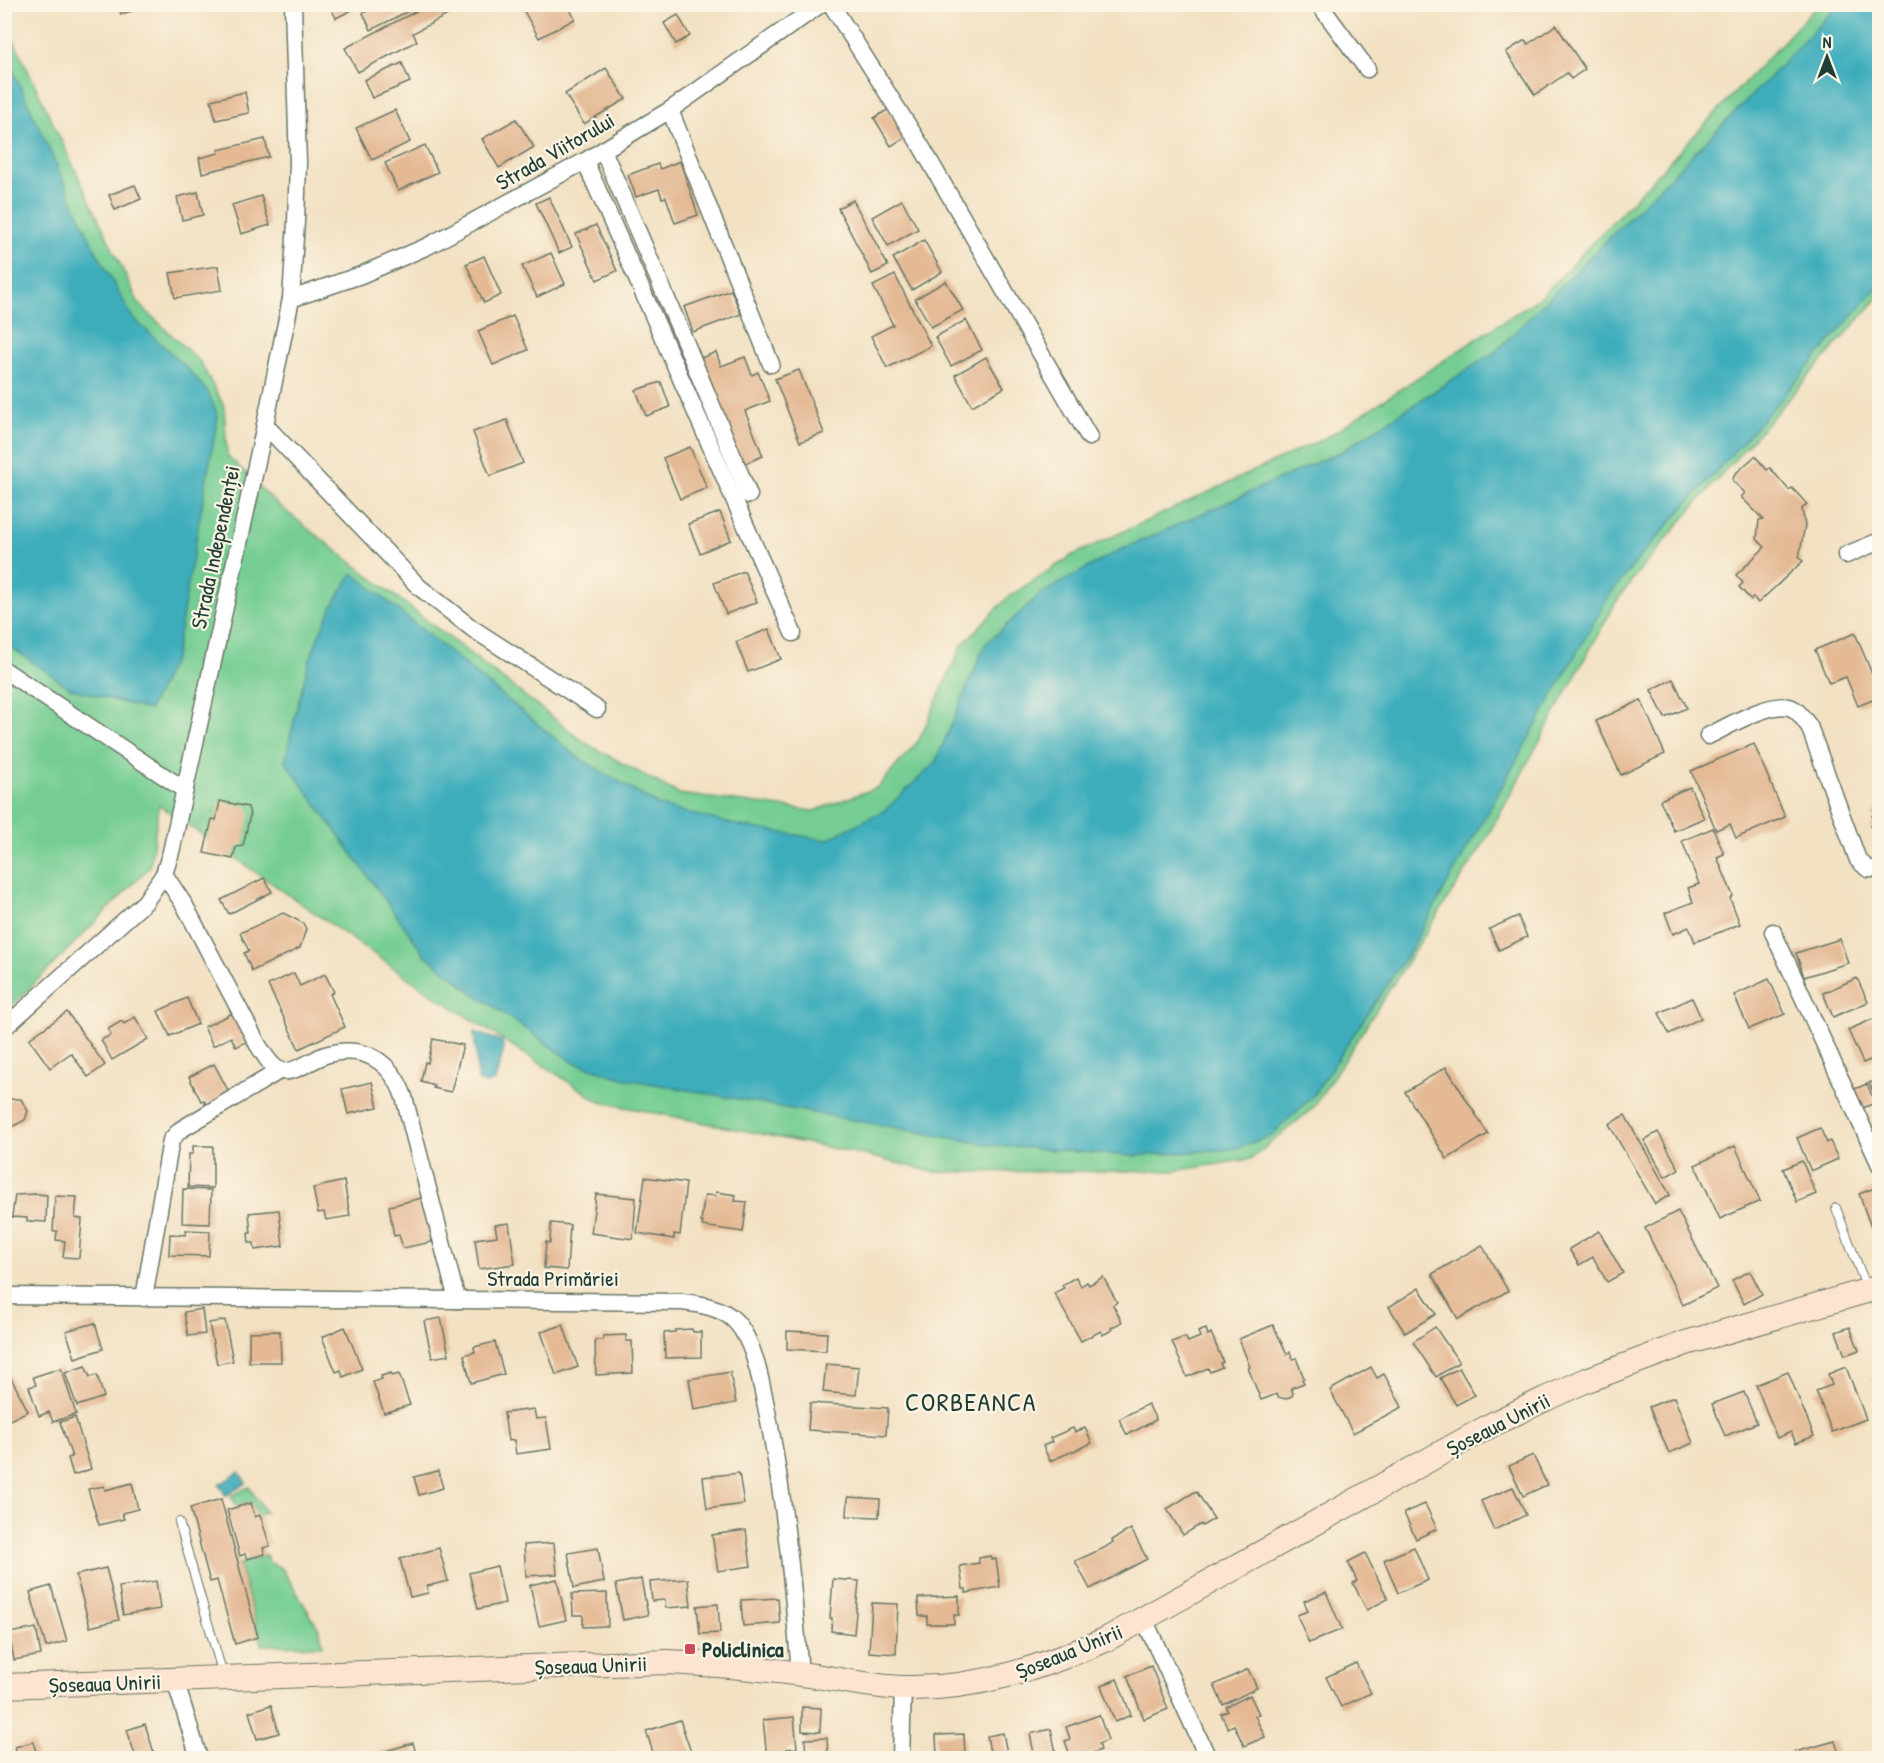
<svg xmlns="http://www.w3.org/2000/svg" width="1884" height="1763" font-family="'Patrick Hand',sans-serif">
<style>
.green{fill:#74cd93;stroke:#4a8564;stroke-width:1.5}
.water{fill:#3eadbc;stroke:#2e7578;stroke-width:1.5}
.building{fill:#e4b994}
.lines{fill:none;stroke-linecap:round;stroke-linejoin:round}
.lane-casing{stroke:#697666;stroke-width:10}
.street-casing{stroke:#697666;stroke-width:19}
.secondary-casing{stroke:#697666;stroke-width:26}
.lane{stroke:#fff;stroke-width:8}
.street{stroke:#fff;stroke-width:16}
.secondary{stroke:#fde4d1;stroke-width:24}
.poi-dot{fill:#d1495b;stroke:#fcf5e5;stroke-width:2}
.labels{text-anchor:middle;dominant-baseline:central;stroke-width:4.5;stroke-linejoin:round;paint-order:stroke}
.street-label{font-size:22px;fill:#1f3d34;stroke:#fcf5e5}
.poi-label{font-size:22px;font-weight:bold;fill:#1f3d34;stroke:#fcf5e5;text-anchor:start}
.quarter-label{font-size:26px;letter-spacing:1.5px;fill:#1f3d34;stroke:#fcf5e5}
</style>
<rect width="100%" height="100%" fill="#fcf5e5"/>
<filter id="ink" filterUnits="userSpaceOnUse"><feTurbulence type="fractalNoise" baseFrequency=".0167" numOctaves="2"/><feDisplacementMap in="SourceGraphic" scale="12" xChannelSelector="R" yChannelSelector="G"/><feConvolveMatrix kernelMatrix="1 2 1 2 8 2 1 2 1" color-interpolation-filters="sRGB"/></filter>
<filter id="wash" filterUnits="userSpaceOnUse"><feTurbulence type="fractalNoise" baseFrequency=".008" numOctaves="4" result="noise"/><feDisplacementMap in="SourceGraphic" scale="24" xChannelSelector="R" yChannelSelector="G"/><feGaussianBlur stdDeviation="1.35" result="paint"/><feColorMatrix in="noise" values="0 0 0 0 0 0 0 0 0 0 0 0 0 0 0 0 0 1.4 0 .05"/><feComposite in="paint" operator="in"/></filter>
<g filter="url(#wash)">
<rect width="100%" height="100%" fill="#f2e1c3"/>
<!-- green -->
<g class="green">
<path d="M1818 5H1879V297L1720 476 1635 576 1616 602 1482 846 1313 1108 1251 1159 1173 1171 933 1172 856 1153 600 1102 427 991 159 805 150 867 5 1013 4 20 139 304 200 362 224 406 227 455 276 503 311 531 587 744 679 794 814 811 878 787 919 740 962 645 1008 597 1073 555 1329 436 1542 296Z"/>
<path d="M249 1487 266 1513 257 1515 251 1502 237 1506 231 1496Z"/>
<path d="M266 1555 268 1562 282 1568 320 1631 323 1646 262 1645 239 1564Z"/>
</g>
<!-- water -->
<g class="water">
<path d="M1838 5H1879V285L1782 398 1647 549 1608 597 1411 949 1312 1097 1271 1136 1233 1149 1133 1156 990 1145 622 1078 573 1062 471 991 425 955 285 761C301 691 310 633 353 573L579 758 660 806 736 825 826 840 885 810 935 763 985 645 1040 594 1116 552 1342 451 1495 352 1763 84Z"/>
<path d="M4 51 94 247 132 317 185 366 207 391 218 416 175 657 149 710 70 688 5 643Z"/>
<path d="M474 1032 502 1041 504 1049 495 1081 487 1084 478 1081Z"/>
<path d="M239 1472 246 1483 226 1496 219 1485Z"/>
</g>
<g id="blocks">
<!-- building -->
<g class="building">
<path d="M118 4H153V5L121 14Z"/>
<path d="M329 4H364L336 18Z"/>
<path d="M381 4H422L371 30 363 13Z"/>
<path d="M430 4H454L457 10 413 33 417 41 358 72 345 48Z"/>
<path d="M520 4H567L575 19 539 38Z"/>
<path d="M678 15 690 36 676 44 664 23Z"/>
<path d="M1556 25 1585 69 1571 79 1567 73 1535 95 1506 52 1525 40 1528 44Z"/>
<path d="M402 63 410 82 372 98 364 80Z"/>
<path d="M606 68 626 99 584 124 565 94Z"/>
<path d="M245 92 249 113 216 120 211 100Z"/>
<path d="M889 109 906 137 891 146 874 118Z"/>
<path d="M395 110 410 142 372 160 356 128Z"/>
<path d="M516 119 534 147 499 168 482 139Z"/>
<path d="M265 139 269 157 202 173 199 158 219 153 218 150Z"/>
<path d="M425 145 438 172 398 191 385 163Z"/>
<path d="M680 161 698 215 675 223 666 197 662 198 659 189 636 197 628 175 658 164 660 169Z"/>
<path d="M135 185 141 199 115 210 109 195Z"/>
<path d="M198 192 203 215 182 220 177 197Z"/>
<path d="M261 196 270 225 241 234 232 205Z"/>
<path d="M549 197 572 247 559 253 536 203Z"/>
<path d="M853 200 888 266 872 274 838 208Z"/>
<path d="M902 200 918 229 888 246 872 217Z"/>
<path d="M596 225 617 271 597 280 576 234Z"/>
<path d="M924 240 942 272 912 290 893 258Z"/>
<path d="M551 253 565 284 537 297 522 266Z"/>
<path d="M484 256 501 295 484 303 466 264Z"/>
<path d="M218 266 222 290 175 298 170 273Z"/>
<path d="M895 275 931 346 887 368 871 336 893 325 873 286Z"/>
<path d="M946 281 963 310 931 327 915 299Z"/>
<path d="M731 290 741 314 693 332 684 307Z"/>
<path d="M513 316 528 350 493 365 478 331Z"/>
<path d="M966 320 982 350 951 366 935 337Z"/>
<path d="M716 352 721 366 745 357 752 375 758 372 770 401 745 411 763 456 743 464 699 359Z"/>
<path d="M986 357 1004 388 972 406 955 375Z"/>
<path d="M799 370 824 433 800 442 775 379Z"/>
<path d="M661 382 670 407 646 416 636 390Z"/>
<path d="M507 420 523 463 490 476 473 432Z"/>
<path d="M690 447 707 488 680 499 663 458Z"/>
<path d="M1755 456 1767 470 1770 468 1789 490 1792 488 1807 504 1802 509 1805 525 1799 558 1803 561 1758 603 1753 597 1751 600 1739 587 1743 583 1736 575 1765 547 1757 539 1759 520 1763 519 1741 497 1745 493 1733 481 1734 475Z"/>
<path d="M720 512 731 540 700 553 688 524Z"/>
<path d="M744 571 757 602 726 614 714 583Z"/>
<path d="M769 629 781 659 748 672 736 642Z"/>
<path d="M1855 633 1880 693V697L1858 706 1846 677 1829 683 1815 650Z"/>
<path d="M1673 679 1687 708 1665 718 1651 690Z"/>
<path d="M1641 700 1665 754 1621 775 1596 721Z"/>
<path d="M1754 744 1785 817 1736 838 1730 824 1716 830 1691 771Z"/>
<path d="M1690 787 1704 818 1674 831 1660 800Z"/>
<path d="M220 801 248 807 250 815 243 846 236 847 233 859 204 853 212 819 216 820Z"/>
<path d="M1880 806V837L1870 826 1876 821 1872 816 1876 813 1874 810Z"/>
<path d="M1713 828 1724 854 1717 857 1733 896 1730 898 1740 924 1695 942 1689 927 1673 934 1665 913 1693 902 1688 888 1699 884 1682 841Z"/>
<path d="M264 878 272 892 229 914 221 900Z"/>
<path d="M283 913 303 923 306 929 300 948 252 971 244 953 249 951 240 933Z"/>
<path d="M1518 916 1527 937 1499 950 1489 929Z"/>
<path d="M1840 939 1848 963 1804 977 1796 953Z"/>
<path d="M294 973 300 986 325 974 334 992 330 994 345 1027 299 1049 268 985Z"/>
<path d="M1857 978 1868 1002 1833 1017 1823 993Z"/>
<path d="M1769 979 1785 1014 1749 1029 1734 995Z"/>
<path d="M187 998 198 1024 170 1036 158 1011Z"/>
<path d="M1692 998 1701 1018 1669 1034 1659 1013Z"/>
<path d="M67 1012 105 1065 88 1077 71 1053 50 1068 29 1039Z"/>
<path d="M233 1013 248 1041 236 1047 231 1037 213 1046 204 1027Z"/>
<path d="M1880 1016V1056L1863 1063 1848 1030Z"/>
<path d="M135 1017 148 1039 112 1060 101 1040 111 1035 108 1029 122 1021 124 1024Z"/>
<path d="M433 1039 463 1045 451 1092 433 1088 434 1085 421 1081 425 1062 428 1063Z"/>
<path d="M214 1064 230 1094 207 1106 204 1100 201 1101 189 1077Z"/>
<path d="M1446 1067 1488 1134 1447 1159 1405 1092Z"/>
<path d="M1880 1079V1107L1869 1083Z"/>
<path d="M372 1082 378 1107 348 1114 342 1089Z"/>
<path d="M1867 1084 1875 1103 1860 1109 1852 1090Z"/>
<path d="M10 1099H21L28 1111 25 1120 4 1131V1102Z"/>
<path d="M1625 1115 1670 1195 1655 1204 1609 1124Z"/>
<path d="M1820 1128 1827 1143 1830 1141 1838 1159 1811 1171 1797 1138Z"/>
<path d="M1658 1132 1679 1169 1665 1177 1644 1140Z"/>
<path d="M193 1146H213V1188L188 1187 189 1154H193Z"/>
<path d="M1735 1146 1760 1201 1720 1219 1695 1165Z"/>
<path d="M1802 1161 1816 1194 1797 1202 1783 1169Z"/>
<path d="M645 1177 686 1183 680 1235 674 1234V1239L637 1233Z"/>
<path d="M344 1181 350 1216 326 1220 324 1212 318 1213 313 1188Z"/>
<path d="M1880 1186V1240L1876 1241 1859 1194Z"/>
<path d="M183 1189 211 1190 210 1224 182 1223Z"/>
<path d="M716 1192 736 1195 735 1201 747 1202 743 1232 702 1226 703 1222H701L704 1198 706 1195 715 1196Z"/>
<path d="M37 1194 47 1195 46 1222 27 1221V1218L12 1217 15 1195Z"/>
<path d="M596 1194 636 1198 633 1239 591 1233Z"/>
<path d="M55 1196 77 1197 75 1218 82 1219 79 1258 63 1257 65 1241 56 1240 57 1231H53Z"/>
<path d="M422 1198 433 1235 430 1236 432 1242 403 1248 399 1235 394 1236 389 1206Z"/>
<path d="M279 1210 283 1246 255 1250 254 1243H249L248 1233H251L249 1213Z"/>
<path d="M1678 1211 1717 1288 1683 1305 1645 1228Z"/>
<path d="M509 1223 515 1264 479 1269 475 1239 497 1236 495 1225Z"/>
<path d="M551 1223 570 1225 567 1270 544 1268 546 1242 550 1243Z"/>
<path d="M186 1230 210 1231 209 1256 169 1255 170 1234 186 1235Z"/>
<path d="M1599 1231 1623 1273 1607 1282 1593 1257 1579 1265 1569 1249Z"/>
<path d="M1482 1245 1508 1291 1458 1319 1432 1274Z"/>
<path d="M1750 1271 1762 1294 1744 1304 1732 1280Z"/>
<path d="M1076 1277 1081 1286 1087 1282 1089 1285 1103 1277 1117 1302 1113 1305 1122 1322 1111 1328 1112 1330 1103 1335 1101 1331 1081 1341 1054 1293 1064 1288 1062 1285Z"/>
<path d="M1419 1288 1436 1314 1405 1333 1389 1307Z"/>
<path d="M202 1309 205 1334 188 1336 184 1312Z"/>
<path d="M441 1318 449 1355 432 1358 424 1321Z"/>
<path d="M225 1320 233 1361 217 1364 209 1323Z"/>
<path d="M95 1323 103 1349 75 1358 66 1331Z"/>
<path d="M563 1325 578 1367 556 1375 541 1332Z"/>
<path d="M1273 1325 1287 1354 1290 1352 1293 1359 1296 1358 1304 1378 1302 1379 1304 1383 1291 1388 1293 1393 1292 1396 1285 1399 1278 1397 1277 1394 1261 1400 1248 1368 1250 1367 1239 1339Z"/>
<path d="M345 1327 362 1369 343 1377 341 1370 336 1372 322 1337Z"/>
<path d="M1435 1327 1459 1362 1436 1377 1413 1342Z"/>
<path d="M1850 1327 1859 1350 1845 1355 1836 1332Z"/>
<path d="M692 1329 693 1332H701V1357L665 1358 664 1333 675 1332V1330Z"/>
<path d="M1206 1329 1208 1335 1211 1333 1223 1362 1220 1363 1222 1367 1210 1372 1208 1368 1187 1377 1172 1342 1185 1337 1188 1342 1200 1337 1198 1332Z"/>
<path d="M280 1331 281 1362H249V1332Z"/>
<path d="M787 1331 827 1333 826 1351 787 1349Z"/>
<path d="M626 1335V1341H632L633 1373 596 1375 595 1340H603V1336Z"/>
<path d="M495 1342 504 1374 471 1383 464 1355 475 1352 474 1347Z"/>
<path d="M4 1358 10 1369 4 1371Z"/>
<path d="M826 1364 859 1367 856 1395 823 1392Z"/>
<path d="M85 1366 90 1377 97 1375 104 1397 77 1406 65 1373Z"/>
<path d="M1371 1367 1377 1378 1384 1374 1402 1407 1353 1433 1330 1390Z"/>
<path d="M1846 1367 1866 1419 1832 1432 1816 1391 1832 1385 1828 1374Z"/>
<path d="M61 1368 76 1414 53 1422 49 1412 39 1416 29 1387 36 1385 33 1377Z"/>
<path d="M1459 1368 1475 1395 1456 1405 1440 1378Z"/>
<path d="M8 1372 28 1411 6 1422 4 1418V1374Z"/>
<path d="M730 1372 736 1403 694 1410 689 1379Z"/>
<path d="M1788 1372 1814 1436 1796 1443 1791 1432 1777 1438 1756 1385Z"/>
<path d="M391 1373 392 1376 399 1374 410 1405 384 1413 373 1382 382 1379 381 1376Z"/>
<path d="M1880 1379V1396H1879L1874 1381Z"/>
<path d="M1744 1392 1757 1423 1725 1436 1712 1404Z"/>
<path d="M1674 1397 1693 1443 1669 1453 1649 1407Z"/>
<path d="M810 1403 888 1408 886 1435 808 1430Z"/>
<path d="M1148 1404 1156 1420 1127 1435 1119 1419Z"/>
<path d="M534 1409 536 1419 546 1418 551 1449 516 1454 514 1440 508 1441 504 1413Z"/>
<path d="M75 1417 91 1469 73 1475 68 1458 72 1457 60 1422Z"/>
<path d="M1073 1428 1075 1432 1085 1428 1092 1443 1050 1461 1043 1446 1052 1442 1050 1438Z"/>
<path d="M1533 1455 1547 1485 1523 1496 1509 1466Z"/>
<path d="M438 1471 443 1488 419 1495 414 1477Z"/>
<path d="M739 1473 744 1504 707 1509 703 1477Z"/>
<path d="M132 1483 138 1509 122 1513 124 1519 99 1525 88 1489 104 1486 105 1490Z"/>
<path d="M1513 1487 1526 1515 1494 1530 1481 1501Z"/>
<path d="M1196 1491 1214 1519 1202 1526 1201 1524 1183 1535 1167 1509Z"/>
<path d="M848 1497 880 1499 879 1517 847 1516Z"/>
<path d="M221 1499 258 1637 235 1644 217 1580 210 1582 190 1508Z"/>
<path d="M251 1503 255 1517 260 1515 270 1546 263 1548 265 1554 247 1559 245 1554 240 1556 227 1510Z"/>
<path d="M1425 1504 1437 1529 1416 1539 1404 1513Z"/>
<path d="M1131 1529 1147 1559 1090 1589 1075 1561 1104 1548 1113 1542 1112 1540Z"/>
<path d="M746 1530 751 1566 718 1571 712 1535Z"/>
<path d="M554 1543 557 1574 526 1576 524 1545Z"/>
<path d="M1414 1547 1428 1580 1398 1593 1384 1560Z"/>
<path d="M439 1548 448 1581 427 1586 428 1593 410 1597 400 1559Z"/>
<path d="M598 1548 604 1582 574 1588 568 1553Z"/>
<path d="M1365 1553 1388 1599 1367 1610 1353 1583 1357 1581 1348 1562Z"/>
<path d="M991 1556V1560L996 1559 1000 1587 966 1593V1589H963L960 1566 979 1563V1558Z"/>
<path d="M497 1566 505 1603 478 1609 469 1573Z"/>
<path d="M106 1568 119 1620 90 1627 76 1575Z"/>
<path d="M557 1579 566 1620 539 1626 530 1585Z"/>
<path d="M641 1579 648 1615 623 1620 616 1584Z"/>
<path d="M688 1579 691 1606 666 1608 665 1600 652 1601 650 1582Z"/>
<path d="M833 1579 859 1581 854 1634 831 1631 832 1618H830Z"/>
<path d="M156 1581 160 1609 123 1615 119 1587Z"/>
<path d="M51 1586 67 1641 46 1647 30 1592Z"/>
<path d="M1326 1592 1342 1629 1309 1643 1297 1615 1308 1611 1304 1601Z"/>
<path d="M607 1593 608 1626 583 1627V1615H573L572 1594Z"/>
<path d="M959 1596V1615H954V1624H927V1616H919L918 1598Z"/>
<path d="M778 1598 780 1623 743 1626 741 1600Z"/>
<path d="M872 1603 898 1604 896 1654 869 1652Z"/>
<path d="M718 1604 720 1633 700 1634 697 1606Z"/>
<path d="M36 1628 41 1655 14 1660 9 1633Z"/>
<path d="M1356 1663 1371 1693 1341 1707 1326 1677Z"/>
<path d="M1151 1666 1168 1709 1144 1719 1127 1676Z"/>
<path d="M1248 1669 1257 1688 1223 1705 1214 1685Z"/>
<path d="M1117 1679 1131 1715 1115 1722 1101 1686Z"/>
<path d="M1250 1695 1259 1714 1255 1716 1265 1737 1244 1746 1234 1725 1228 1728 1221 1714 1228 1711 1226 1707Z"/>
<path d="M271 1705 279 1733 257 1739 249 1712Z"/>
<path d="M802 1707 821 1708 820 1732 802 1731Z"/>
<path d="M1099 1715 1108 1740 1099 1744 1101 1750 1080 1758H1071L1065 1741 1070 1739 1066 1727Z"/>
<path d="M794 1717 797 1748 787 1749 788 1758H767L763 1720Z"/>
<path d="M680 1720 693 1758H655L646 1731Z"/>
<path d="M145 1724 155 1756 136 1758 127 1730Z"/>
<path d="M1051 1729 1057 1758H1035L1030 1734Z"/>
<path d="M1003 1733 1008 1758H991L987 1736Z"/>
<path d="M964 1734 965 1758H937L936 1735Z"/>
<path d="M827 1738 828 1758H806L805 1739Z"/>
<path d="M1835 1741 1840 1758H1796L1795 1752Z"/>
<path d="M33 1742 38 1758H19L15 1747Z"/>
<path d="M413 1743 417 1758H380L379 1753Z"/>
<path d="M573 1753 575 1758H558Z"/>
<path d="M179 1754 181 1758H165Z"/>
</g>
</g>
</g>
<g filter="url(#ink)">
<use href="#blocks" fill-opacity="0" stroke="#697666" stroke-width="1.5"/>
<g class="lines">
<!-- lane casing -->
<g class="lane-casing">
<g id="lane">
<path d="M1836 1208 1867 1289"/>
<path d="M179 1522 223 1675"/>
</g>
</g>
<!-- street casing -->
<g class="street-casing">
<g id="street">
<path d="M831 4 921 146 1089 437"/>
<path d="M1319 4 1367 69"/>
<path d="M670 110 771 364"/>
<path d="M603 150 687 346 749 495"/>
<path d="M585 161 793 633"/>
<path d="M291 299 361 275 428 246 585 161 670 110 821 4"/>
<path d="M265 425 419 587 473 629 597 709"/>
<path d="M1846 555 1880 541"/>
<path d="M4 670 185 790"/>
<path d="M1708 736C1727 727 1768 702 1789 707 1798 709 1803 719 1809 726L1858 860 1868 869H1880"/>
<path d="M164 874 185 906 258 1045C264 1054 271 1068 282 1071 293 1074 314 1059 325 1055 363 1044 391 1060 404 1097L457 1300"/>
<path d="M1773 932 1880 1165"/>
<path d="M4 1028 145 902 164 874 171 852 265 425 291 299 296 222 298 163 293 4"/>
<path d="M4 1296 682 1302C699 1304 720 1307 733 1319 755 1339 762 1388 768 1416 785 1502 793 1587 800 1674"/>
<path d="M144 1298 171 1140 180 1130 279 1071"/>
<path d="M1144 1619 1208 1758"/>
<path d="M175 1680 199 1758"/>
<path d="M901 1758 903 1688"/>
</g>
</g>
<!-- secondary casing -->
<g class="secondary-casing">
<path id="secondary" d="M4 1686 667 1662C714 1664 761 1668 808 1675 839 1679 871 1687 903 1688 976 1690 1040 1668 1105 1640L1495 1423 1545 1399 1587 1380 1686 1343 1880 1287"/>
</g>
<!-- lane -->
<use href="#lane" class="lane"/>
<!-- street -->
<use href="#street" class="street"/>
<!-- secondary -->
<use href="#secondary" class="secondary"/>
</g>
</g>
<!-- markers -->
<rect class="poi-dot" x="684" y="1643" width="12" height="12" rx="3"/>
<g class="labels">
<!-- street labels -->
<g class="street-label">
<text transform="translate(555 151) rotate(-30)">Strada Viitorului</text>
<text transform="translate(215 547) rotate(-78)">Strada Independenței</text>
<text x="553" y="1278">Strada Primăriei</text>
<text transform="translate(1498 1424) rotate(-27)">Șoseaua Unirii</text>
<text transform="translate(1069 1651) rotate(-22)">Șoseaua Unirii</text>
<text transform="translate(591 1665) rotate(-2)">Șoseaua Unirii</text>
<text transform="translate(105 1683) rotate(-2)">Șoseaua Unirii</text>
</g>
<!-- poi labels -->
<g class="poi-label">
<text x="702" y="1649">Policlinica</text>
</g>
<!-- quarter labels -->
<g class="quarter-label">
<text x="971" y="1401">CORBEANCA</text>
</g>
</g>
<!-- margin -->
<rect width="1884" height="1763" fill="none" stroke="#fcf5e5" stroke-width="24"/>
<!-- north arrow -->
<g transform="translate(1827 57)" stroke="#fcf5e5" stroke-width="4.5" paint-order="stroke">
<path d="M0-4.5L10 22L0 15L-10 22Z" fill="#1f3d34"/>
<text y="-9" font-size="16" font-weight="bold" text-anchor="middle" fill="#1f3d34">N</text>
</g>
</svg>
